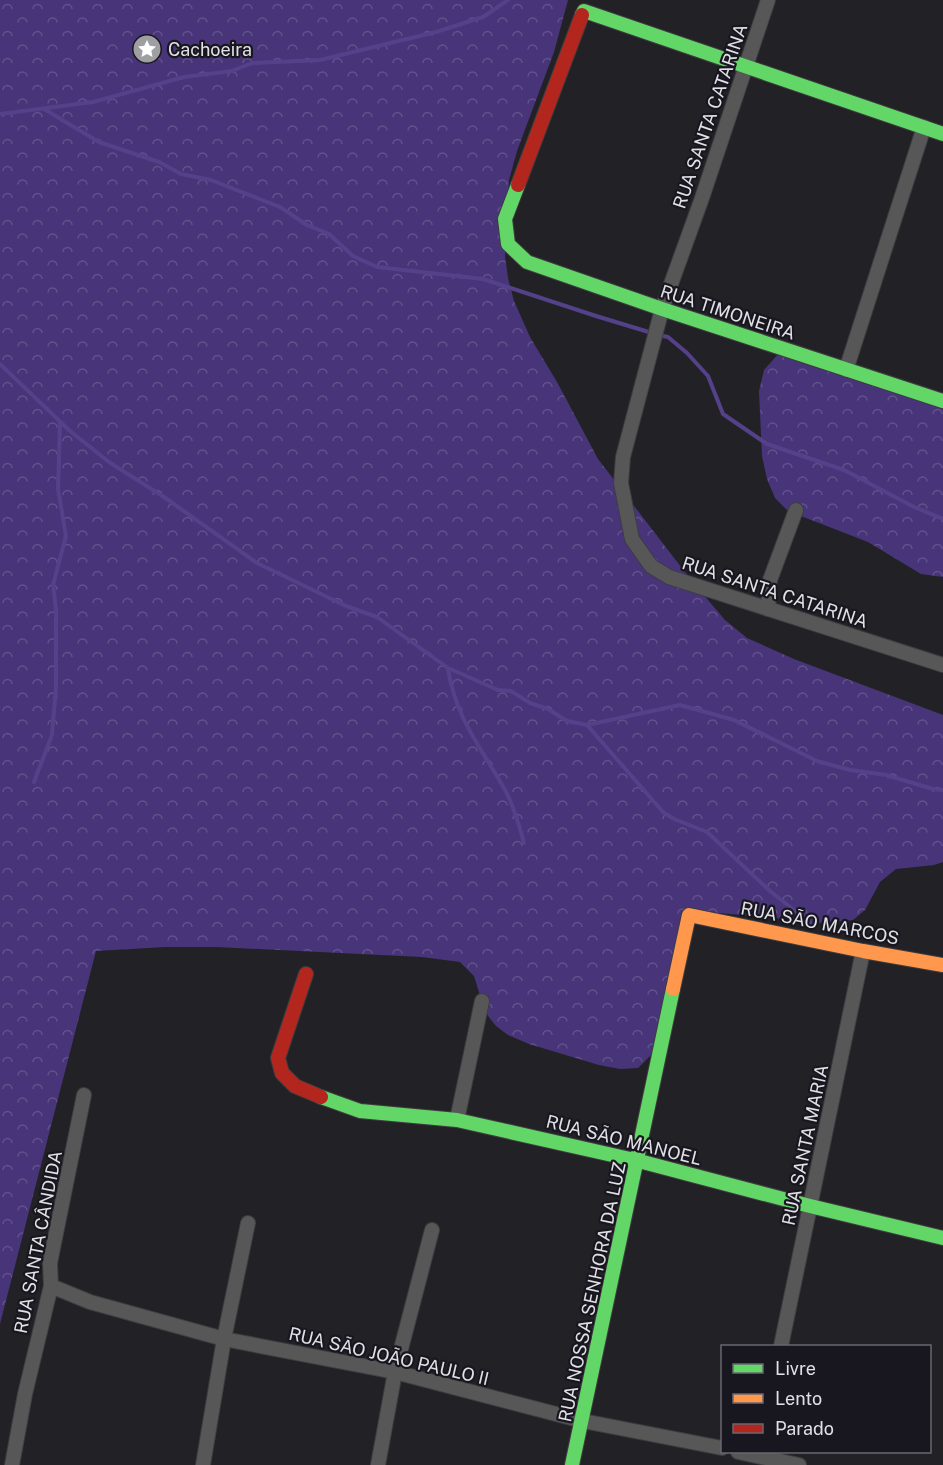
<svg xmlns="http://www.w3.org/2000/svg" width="943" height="1465" font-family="'Public Sans',sans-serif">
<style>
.forest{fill:url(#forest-crowns)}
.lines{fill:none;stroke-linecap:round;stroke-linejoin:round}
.stream{stroke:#554189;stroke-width:4}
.street-casing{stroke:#3e3d40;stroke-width:16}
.fast-casing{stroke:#3e3d40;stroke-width:16}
.slow-casing{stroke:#3e3d40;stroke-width:16}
.jam-casing{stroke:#3e3d40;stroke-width:16}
.street{stroke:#575758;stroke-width:14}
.fast{stroke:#63d668;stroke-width:14}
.slow{stroke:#ff974d;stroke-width:14}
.jam{stroke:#b3261e;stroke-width:14}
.labels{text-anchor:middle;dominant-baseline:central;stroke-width:4.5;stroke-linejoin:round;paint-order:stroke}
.poi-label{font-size:18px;fill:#e1e0e6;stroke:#18171f;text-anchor:start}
.street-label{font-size:18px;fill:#e1e0e6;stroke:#18171f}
</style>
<defs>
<pattern id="forest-crowns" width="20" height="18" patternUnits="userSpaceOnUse" patternTransform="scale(1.5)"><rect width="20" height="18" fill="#483478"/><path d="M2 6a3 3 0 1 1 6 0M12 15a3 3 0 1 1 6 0" fill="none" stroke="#62518b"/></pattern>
</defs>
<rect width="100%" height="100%" fill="#222226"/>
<!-- forest -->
<g class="forest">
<path d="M0 0H568L554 52 517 151 509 180 505 256 508 278 514 301 530 337 557 382 598 459 691 580 725 620 747 638 794 659 943 715V862L934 865 896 869 880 882 865 910 853 920 824 923 720 913 689 925 651 1055 638 1068 620 1069 599 1065 529 1044 508 1035 496 1026 485 1012 474 976 460 962 422 957 217 947H165L96 951 0 1324Z"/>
<path d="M780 352 943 398V577L921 574 868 542 788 511 775 498 767 479 762 456 759 391 764 370Z"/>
</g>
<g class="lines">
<!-- stream -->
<g class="stream">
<path d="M44 109 99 142 159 162 181 174 211 180 280 207 307 225 329 234 353 256 377 267 483 279 596 316 652 333"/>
<path d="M0 114 93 102 184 77 232 71 252 63 320 60 436 32 483 17 508 0"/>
<path d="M659 335 668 337 687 353 708 376 723 414 767 444 844 470 914 507 943 519"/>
<path d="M0 364 70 431 109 462 164 497 257 563 346 606 377 617 448 668 498 690 511 691 530 703 548 709 567 721 587 725 680 705 734 720 817 761 850 770 886 775 933 789 943 790"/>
<path d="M448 669C456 719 481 747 505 790 514 806 519 825 524 843"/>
<path d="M587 725 663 812 674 819 707 832 770 891 813 925"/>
<path d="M34 782 52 735 56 687V609L53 585 66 536 58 489 60 423"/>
</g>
<!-- street casing -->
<g class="street-casing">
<g id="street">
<path d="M768 0 702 198 662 309 623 457 621 483 632 539 651 566 669 577 943 665"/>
<path d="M846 370 924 127"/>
<path d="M768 609 770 580 796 510"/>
<path d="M457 1120 482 1001"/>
<path d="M51 1286 90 1302 224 1339 395 1372 583 1421 722 1448"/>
<path d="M781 1346 863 951"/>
<path d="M738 1452 799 1465"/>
<path d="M12 1465 25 1394 51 1286 50 1263 84 1095"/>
<path d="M203 1465 224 1339 248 1223"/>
<path d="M378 1465 395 1372 432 1230"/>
</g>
</g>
<!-- fast casing -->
<g class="fast-casing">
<g id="fast">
<path d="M582 15 584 11 943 134"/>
<path d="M518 185 505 219 508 244 527 262 662 309 943 401"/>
<path d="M321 1097 360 1111 457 1120 639 1161 810 1206 943 1238"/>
<path d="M572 1465 673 989"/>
</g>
</g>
<!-- slow casing -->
<g class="slow-casing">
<path id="slow" d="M673 989 689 915 863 951 943 965"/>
</g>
<!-- jam casing -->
<g class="jam-casing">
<g id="jam">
<path d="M518 185 582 15"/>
<path d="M306 974 278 1058 282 1073 295 1086 321 1097"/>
</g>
</g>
<!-- street -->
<use href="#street" class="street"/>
<!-- fast -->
<use href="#fast" class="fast"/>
<!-- slow -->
<use href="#slow" class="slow"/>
<!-- jam -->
<use href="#jam" class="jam"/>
</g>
<!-- icons -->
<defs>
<g id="sight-disc" transform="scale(1.5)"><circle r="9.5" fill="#9e9ea3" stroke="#18171f"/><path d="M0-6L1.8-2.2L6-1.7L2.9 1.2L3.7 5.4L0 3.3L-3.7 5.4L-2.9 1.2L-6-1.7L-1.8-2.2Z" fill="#fff"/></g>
</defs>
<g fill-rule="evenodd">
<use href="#sight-disc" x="147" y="49"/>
</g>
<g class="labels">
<!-- poi labels -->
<g class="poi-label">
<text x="168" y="49">Cachoeira</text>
</g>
<!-- street labels -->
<g class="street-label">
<text transform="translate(710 116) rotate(-71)">RUA SANTA CATARINA</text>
<text transform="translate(728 312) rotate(18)">RUA TIMONEIRA</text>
<text transform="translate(775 592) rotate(18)">RUA SANTA CATARINA</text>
<text transform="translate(820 923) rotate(11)">RUA SÃO MARCOS</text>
<text transform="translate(624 1140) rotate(14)">RUA SÃO MANOEL</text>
<text transform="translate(805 1145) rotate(-78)">RUA SANTA MARIA</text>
<text transform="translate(38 1242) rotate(-79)">RUA SANTA CÂNDIDA</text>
<text transform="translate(592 1292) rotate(-78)">RUA NOSSA SENHORA DA LUZ</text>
<text transform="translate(389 1356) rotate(13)">RUA SÃO JOÃO PAULO II</text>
</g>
</g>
<!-- legend -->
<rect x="721" y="1345" width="210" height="108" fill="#18171f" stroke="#68676f" stroke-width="1.5"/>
<rect x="733" y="1364" width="30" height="9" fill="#63d668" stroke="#68676f" stroke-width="1.5"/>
<text x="775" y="1375" font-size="18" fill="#e1e0e6">Livre</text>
<rect x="733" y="1394" width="30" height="9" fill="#ff974d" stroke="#68676f" stroke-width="1.5"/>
<text x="775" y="1405" font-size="18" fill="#e1e0e6">Lento</text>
<rect x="733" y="1424" width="30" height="9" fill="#b3261e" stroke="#68676f" stroke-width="1.5"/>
<text x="775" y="1435" font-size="18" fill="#e1e0e6">Parado</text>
</svg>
